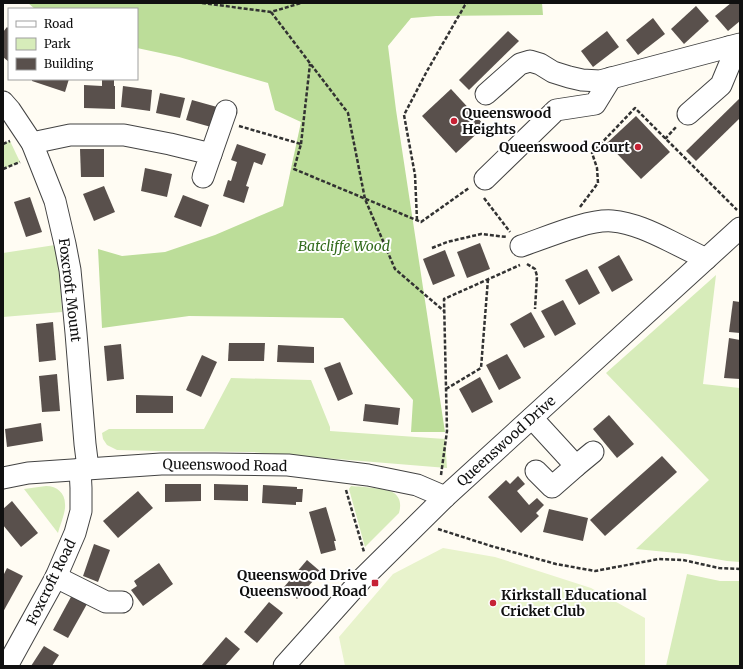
<svg xmlns="http://www.w3.org/2000/svg" width="743" height="669" font-family="Merriweather,serif">
<style>
.green{fill:#d7ecba}
.forest{fill:#bcdd99}
.pitch{fill:#e8f3cc}
.building{fill:#59504c}
.lines{fill:none;stroke-linecap:round;stroke-linejoin:round}
.minor-casing{stroke:#434343;stroke-width:23}
.path{stroke:#323232;stroke-width:2.5;stroke-dasharray:4 2;stroke-linecap:butt}
.minor{stroke:#fff;stroke-width:21}
.poi-dot{fill:#c62134;stroke:#fff;stroke-width:1.5}
.labels{text-anchor:middle;dominant-baseline:central;stroke-width:4;stroke-linejoin:round;paint-order:stroke}
.poi-label{font-size:14px;font-weight:bold;fill:#101010;stroke:#fff;text-anchor:start}
.park-label{font-size:14px;font-style:italic;fill:#326b1d;stroke:#fff}
.street-label{font-size:14px;fill:#101010;stroke:#fff}
</style>
<rect width="100%" height="100%" fill="#fffcf3"/>
<!-- green -->
<g class="green">
<path d="M10 141 20 162 3 169V144Z"/>
<path d="M55 245 60 274 62 312 3 317V253Z"/>
<path d="M716 275 703 384 740 388V562L727 561 687 554 636 549 709 480 606 373Z"/>
<path d="M231 378 311 380 330 427V431L445 439 447 468 252 452 159 451 117 450 107 445 103 439 102 433 109 429H204Z"/>
<path d="M46 486C57 486 65 493 65 504 66 512 60 525 58 533L24 489Z"/>
<path d="M351 486C362 487 386 488 394 493 401 498 401 506 399 513L365 547 349 489Z"/>
<path d="M687 574 720 581H740V666H666Z"/>
</g>
<!-- forest -->
<path class="forest" d="M28 3H542L543 15 436 16 411 18 388 46 396 110 445 432H411L413 400 343 318 189 316 102 328 98 249 122 256 165 252 215 235 283 206 301 122 275 110 268 83 179 57 137 48V9H35Z"/>
<!-- pitch -->
<path class="pitch" d="M443 548 495 557 591 588 645 618V666H345L339 637 393 574Z"/>
<!-- building -->
<g class="building">
<path d="M731 3H740V21L728 31 715 16Z"/>
<path d="M696 6 709 21 684 44 671 29Z"/>
<path d="M653 18 665 34 638 55 626 40Z"/>
<path d="M7 27 9 29V62L3 57V32Z"/>
<path d="M508 31 519 41 469 90 459 80Z"/>
<path d="M607 31 619 47 593 67 581 51Z"/>
<path d="M32 79H69L65 92 32 81Z"/>
<path d="M102 79H114V86H115V109L84 108V85L102 86Z"/>
<path d="M123 86 152 90 150 111 121 107Z"/>
<path d="M451 89 485 126 456 153 422 116Z"/>
<path d="M160 93 185 98 180 118 156 113Z"/>
<path d="M740 98V118L696 161 686 151Z"/>
<path d="M192 100 217 107 211 127 186 120Z"/>
<path d="M636 116 670 152 641 179 607 143Z"/>
<path d="M237 144 266 154 262 165 254 162 246 186 249 187 244 203 223 196 228 180 231 181 237 162 231 160Z"/>
<path d="M80 149H104V177H81Z"/>
<path d="M145 168 172 174 167 197 141 191Z"/>
<path d="M104 186 115 212 94 221 83 194Z"/>
<path d="M183 195 209 205 201 227 174 217Z"/>
<path d="M30 197 42 232 26 237 14 202Z"/>
<path d="M480 243 490 269 467 278 457 252Z"/>
<path d="M445 250 455 276 433 285 423 259Z"/>
<path d="M619 255 633 280 612 292 598 267Z"/>
<path d="M587 269 600 293 579 305 565 280Z"/>
<path d="M563 300 576 324 555 336 541 311Z"/>
<path d="M733 301 740 302V333L729 332Z"/>
<path d="M531 312 545 337 524 348 510 324Z"/>
<path d="M53 322 56 360 39 362 36 324Z"/>
<path d="M729 338 740 340V379L724 378Z"/>
<path d="M229 343H265L264 361H228Z"/>
<path d="M121 344 124 379 107 381 104 346Z"/>
<path d="M278 345 314 347V363L277 362Z"/>
<path d="M507 354 521 378 499 390 486 365Z"/>
<path d="M202 355 217 362 201 397 186 390Z"/>
<path d="M340 362 353 394 338 401 324 368Z"/>
<path d="M57 374 60 411 42 412 39 376Z"/>
<path d="M480 377 493 402 472 413 459 389Z"/>
<path d="M136 395 173 396V413H136Z"/>
<path d="M365 404 400 408 398 425 363 421Z"/>
<path d="M609 415 634 444 617 458 593 429Z"/>
<path d="M41 423 43 441 7 447 5 429Z"/>
<path d="M662 456 677 472 605 536 590 520Z"/>
<path d="M518 476 525 484 517 491 529 505 537 498 544 505 536 513 539 516 521 533 488 497 506 480 510 484Z"/>
<path d="M165 484H201V501L165 502Z"/>
<path d="M214 484 248 485V501L214 500Z"/>
<path d="M263 485 297 487V489H303L302 502H296V505L262 503Z"/>
<path d="M138 491 153 508 118 538 103 521Z"/>
<path d="M12 501 38 533 21 547 3 525V509Z"/>
<path d="M326 507 336 541H334L336 550 321 554 309 512Z"/>
<path d="M549 509 588 518 583 541 543 532Z"/>
<path d="M94 544 110 550 98 582 83 576Z"/>
<path d="M307 560 321 572 297 599 284 587Z"/>
<path d="M159 563 173 584 143 606 131 590 137 586 134 581Z"/>
<path d="M7 568 23 576 3 612V576Z"/>
<path d="M72 595 87 604 68 638 53 630Z"/>
<path d="M269 602 283 613 257 643 244 632Z"/>
<path d="M226 637 240 649 225 666H201Z"/>
<path d="M44 646 59 655 52 666H31Z"/>
</g>
<g class="lines">
<!-- minor casing -->
<g class="minor-casing">
<g id="minor">
<path d="M486 94 520 64 530 61 540 64 553 72 569 77 582 80 600 81 740 44"/>
<path d="M3 102 10 110 32 143 55 201 65 244 70 270 76 333 85 444 88 468"/>
<path d="M688 114 721 85 731 61 729 47"/>
<path d="M32 143 70 135H124L170 144 211 154 203 177"/>
<path d="M211 154 226 111"/>
<path d="M485 179 556 110 595 104 611 78"/>
<path d="M521 246C545 238 588 219 612 221 633 223 652 232 670 241 682 247 694 253 706 259"/>
<path d="M532 418 576 466 552 487 536 471"/>
<path d="M576 466 593 452"/>
<path d="M3 478 28 473 161 464H215L288 465 368 475 417 485 445 497"/>
<path d="M56 577 106 602H122"/>
<path d="M7 666 56 577 75 533 81 511V488L80 469"/>
<path d="M284 666 362 579 445 497 740 228"/>
</g>
</g>
<!-- path -->
<g class="path">
<path d="M202 3 271 12 301 3"/>
<path d="M271 12 348 113 365 199 395 269 444 311"/>
<path d="M239 126 301 144 294 169 421 222 469 188"/>
<path d="M665 139 677 126"/>
<path d="M3 144 10 141"/>
<path d="M301 144 310 64"/>
<path d="M3 169 20 162"/>
<path d="M484 198 510 232"/>
<path d="M580 207 598 183 597 168 592 153 635 108 737 210"/>
<path d="M417 220 415 175 404 115 427 71 465 5 467 3"/>
<path d="M432 248 447 242 481 234 507 237"/>
<path d="M527 264 535 269 537 276 535 309"/>
<path d="M446 389 481 368 488 279"/>
<path d="M441 475 447 431 444 299 520 265"/>
<path d="M346 490 364 552"/>
<path d="M438 529 491 546 556 564 595 571 659 559 683 560 719 568 740 569"/>
</g>
<!-- minor -->
<use href="#minor" class="minor"/>
</g>
<!-- markers -->
<g class="poi-dot">
<circle cx="454" cy="121" r="4"/>
<circle cx="638" cy="147" r="4"/>
<rect x="371" y="579" width="8" height="8" rx="2"/>
<circle cx="493" cy="603" r="4"/>
</g>
<g class="labels">
<!-- poi labels -->
<g class="poi-label">
<text x="462" y="113">Queenswood<tspan x="462" dy="16">Heights</tspan></text>
<text x="630" y="147" text-anchor="end">Queenswood Court</text>
<text x="367" y="575" text-anchor="end">Queenswood Drive<tspan x="367" dy="16">Queenswood Road</tspan></text>
<text x="501" y="595">Kirkstall Educational<tspan x="501" dy="16">Cricket Club</tspan></text>
</g>
<!-- park labels -->
<g class="park-label">
<text x="344" y="246">Batcliffe Wood</text>
</g>
<!-- street labels -->
<g class="street-label">
<text transform="translate(70 290) rotate(83)">Foxcroft Mount</text>
<text transform="translate(506 441) rotate(-42)">Queenswood Drive</text>
<text transform="translate(225 465) rotate(1)">Queenswood Road</text>
<text transform="translate(51 582) rotate(-64)">Foxcroft Road</text>
</g>
</g>
<!-- border -->
<rect width="743" height="669" fill="none" stroke="#101010" stroke-width="8"/>
<!-- legend -->
<rect x="8" y="8" width="130" height="72" fill="#ffffff" stroke="#9f9f9f"/>
<rect x="16" y="21" width="20" height="6" fill="#ffffff" stroke="#9f9f9f"/>
<text x="44" y="28" font-size="12" fill="#101010">Road</text>
<rect x="16" y="38" width="20" height="12" fill="#d7ecba" stroke="#9f9f9f"/>
<text x="44" y="48" font-size="12" fill="#101010">Park</text>
<rect x="16" y="58" width="20" height="12" fill="#59504c" stroke="#9f9f9f"/>
<text x="44" y="68" font-size="12" fill="#101010">Building</text>
</svg>
